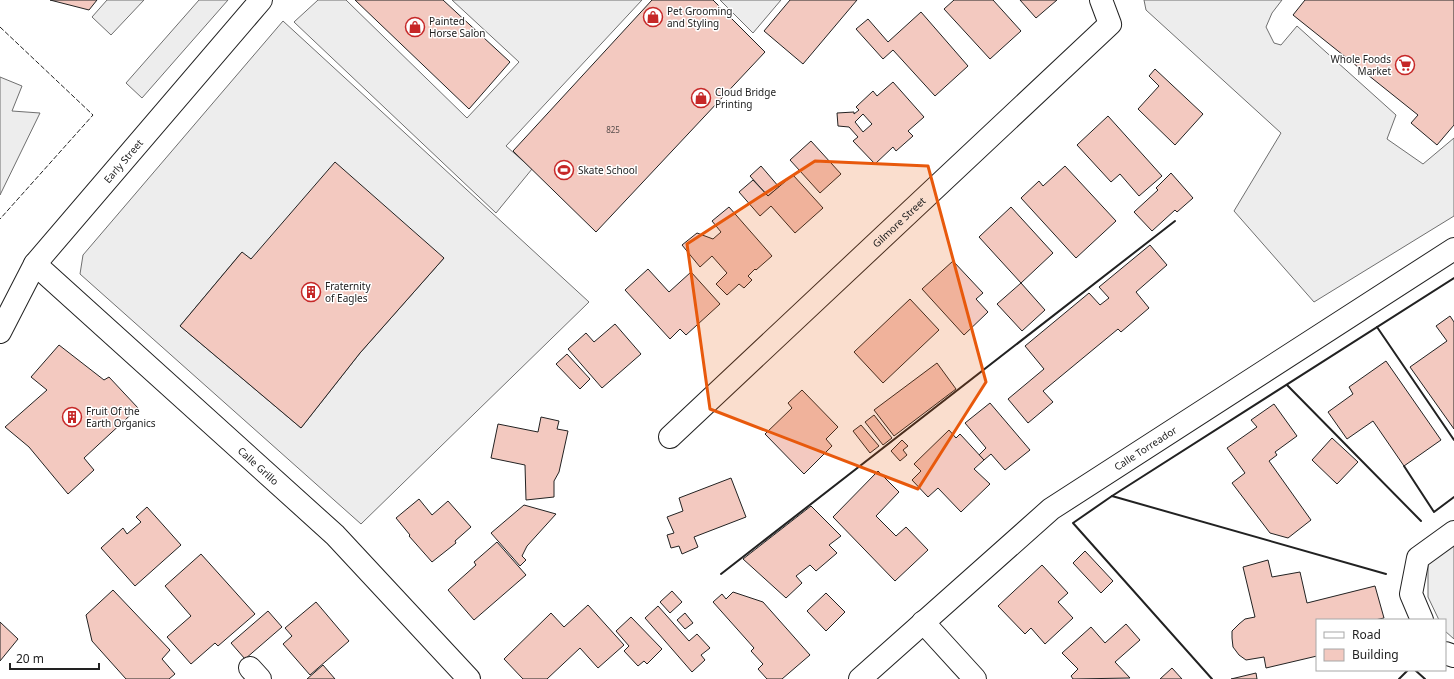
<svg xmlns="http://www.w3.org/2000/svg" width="1454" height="679" font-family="'Noto Sans',sans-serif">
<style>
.green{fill:#eee;stroke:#6f6f6f}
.parking{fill:#ededed;stroke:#6f6f6f;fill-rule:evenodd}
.building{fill:#f3c9c0;stroke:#222;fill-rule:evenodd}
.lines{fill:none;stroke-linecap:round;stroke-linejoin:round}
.minor-casing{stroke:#222;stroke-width:24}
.minor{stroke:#fff;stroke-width:22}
.fence{stroke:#222;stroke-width:1;stroke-dasharray:5 2;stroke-linecap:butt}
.wall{stroke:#222;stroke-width:2}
.marked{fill:#e8590c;fill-opacity:0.2;stroke:#e8590c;stroke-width:3;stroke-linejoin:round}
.labels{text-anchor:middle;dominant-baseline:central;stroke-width:3;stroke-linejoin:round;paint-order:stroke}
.number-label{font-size:8px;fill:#564c4a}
.poi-label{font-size:10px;fill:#222;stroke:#fff;text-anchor:start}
.street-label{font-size:10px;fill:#222;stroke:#fff}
</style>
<rect width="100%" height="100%" fill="#fff"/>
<!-- green -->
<path class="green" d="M1454 542V639L1445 631V620H1439L1428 597V561Z"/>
<!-- parking -->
<g class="parking">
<path d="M107 0H144L111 35 92 17Z"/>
<path d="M199 0H228L142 98 126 83Z"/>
<path d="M318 0H346L467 118 519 62 452 0H642L506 146 532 169 496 213 294 22Z"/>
<path d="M720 0H781L753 33Z"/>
<path d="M1144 0H1282L1272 13 1266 27 1274 43 1281 45 1297 26 1396 115 1387 139 1423 164 1454 138V216L1314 302 1234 211 1281 133 1146 10Z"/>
<path d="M283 21 589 302 361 524 80 274 83 255ZM241 253 251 259 444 258 360 353 301 428 180 326Z"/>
<path d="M0 77 22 86 12 111 40 113 0 195Z"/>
</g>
<!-- building -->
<g class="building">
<path d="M50 0H97L89 10Z"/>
<path d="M355 0H443L510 62 469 109Z"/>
<path d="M652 0H713L765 52 596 232 513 151Z"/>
<path d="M790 0H857L803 64 764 31Z"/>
<path d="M954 0H993L1021 31 990 59 944 9Z"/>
<path d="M1020 0H1057L1036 18Z"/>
<path d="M1305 0H1454V125L1437 145 1411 123 1418 115 1293 15Z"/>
<path d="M921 12 968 66 935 96 893 50 883 59 856 29 868 19 888 42Z"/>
<path d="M1155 69 1203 114 1175 145 1138 109 1159 86 1149 76Z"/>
<path d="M893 82 924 117 908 131 913 136 896 151 893 147 875 164 853 141 858 137 849 127 838 126 837 113 854 112V114L859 110 856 107 873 91 877 96ZM863 114 872 124 863 132 855 122Z"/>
<path d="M1108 116 1162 176 1139 196 1120 174 1111 182 1077 145Z"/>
<path d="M811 141 841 174 820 193 790 160Z"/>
<path d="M335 162 444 258 360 353 301 428 180 326 242 252 251 259Z"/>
<path d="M761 166 779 187 768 196 750 176Z"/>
<path d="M1065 166 1116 221 1076 258 1021 198 1039 181 1043 186Z"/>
<path d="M1171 173 1193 198 1177 212 1175 210 1152 231 1134 212 1158 190 1156 188Z"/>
<path d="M793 175 823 208 795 233 771 206 760 216 739 192 753 180 768 196Z"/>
<path d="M729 207 772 256 756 270 755 269 748 276 752 280 744 288 739 284 727 295 716 284 727 273 712 256 700 267 682 245 697 233 713 239 721 232 712 221Z"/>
<path d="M1011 207 1053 253 1021 283 979 237Z"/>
<path d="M1150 245 1167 265 1136 292 1149 308 1121 332 1118 329 1043 391 1053 402 1028 423 1008 399 1044 369 1025 346 1089 293 1100 305 1109 298 1099 287Z"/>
<path d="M953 261 983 293 976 299 988 312 964 335 922 289Z"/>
<path d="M648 269 669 292 691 272 720 304 686 335 680 329 670 339 625 290Z"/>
<path d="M1021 283 1045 310 1022 331 997 304Z"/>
<path d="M910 299 939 330 883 383 854 352Z"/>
<path d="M1450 316 1454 322V429L1410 367 1447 341 1436 326Z"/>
<path d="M615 324 641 354 602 388 568 349 586 333 594 342Z"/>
<path d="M59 345 104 380 109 377 138 408 84 458 94 470 68 494 29 447 5 427 47 390 31 377Z"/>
<path d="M567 354 590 379 580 389 556 364Z"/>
<path d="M1386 361 1441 440 1404 466 1373 421 1347 439 1328 412 1353 394 1349 387Z"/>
<path d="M937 363 956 389 894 436 874 410Z"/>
<path d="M802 390 838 427 826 439 832 446 804 474 765 434 792 408 788 403Z"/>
<path d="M990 403 1030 450 1005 470 991 454 984 460 979 455 986 448 965 423Z"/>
<path d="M1274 404 1297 436 1275 452 1277 455 1269 461 1311 520 1288 538 1270 533 1232 483 1245 473 1227 448 1257 427 1251 420Z"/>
<path d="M874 415 892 438 883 445 865 422Z"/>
<path d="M541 417 559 421 557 429 568 431 559 472 554 481V497L526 500 525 465 491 458 498 424 538 432Z"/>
<path d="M861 425 879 446 870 453 853 431Z"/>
<path d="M949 430 956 438 960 434 984 460 974 469 990 484 961 512 938 488 928 497 912 480 921 471 914 464Z"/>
<path d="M1332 438 1358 462 1337 484 1312 460Z"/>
<path d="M902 440 908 446 903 450 907 455 900 461 891 451Z"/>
<path d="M878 471 899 492 876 516 896 536 906 527 928 550 895 581 833 517Z"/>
<path d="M731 478 746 517 694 537 698 547 682 554 679 546 671 548 667 535 674 533 667 517 683 511 679 498Z"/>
<path d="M419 499 432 515 448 501 471 527 455 541 456 543 432 562 409 536 410 535 396 518Z"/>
<path d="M524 505 556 514 527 546 522 556 526 560 520 566 491 533Z"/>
<path d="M811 506 841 536 829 545 837 553 816 571 810 565 796 576 802 583 786 598 743 559Z"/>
<path d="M147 507 181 545 135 586 101 548 123 528 127 534 141 522 136 517Z"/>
<path d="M497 542 526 575 474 620 448 590 476 565 474 562Z"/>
<path d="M1085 551 1113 581 1101 593 1073 563Z"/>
<path d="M201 554 255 614 218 646 215 643 191 664 167 637 191 616 165 586Z"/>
<path d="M1268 560 1272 577 1300 572 1307 603 1375 586 1384 618 1375 620H1317V656L1266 668 1264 657 1246 660 1239 655 1233 647 1232 638V631L1239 624 1245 619 1255 617 1243 567Z"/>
<path d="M1042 565 1068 593 1058 602 1073 618 1045 644 1031 628 1025 634 998 606Z"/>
<path d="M113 590 170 650 162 659 175 674 169 679H126L92 641 86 615Z"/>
<path d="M672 591 682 602 670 613 660 602Z"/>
<path d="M733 592 763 602 810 655 782 679H767L758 669 763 664 751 651 754 648 713 602 722 594 726 599Z"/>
<path d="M826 593 845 612 826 631 807 611Z"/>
<path d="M316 602 349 641 310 675 283 644 292 636 285 628Z"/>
<path d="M588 605 624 645 598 668 580 648 547 679H523L504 659 551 613 564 627Z"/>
<path d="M658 606 689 641 697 634 710 648 701 655 705 660 692 672 645 618Z"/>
<path d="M268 611 282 627 245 659 231 643Z"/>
<path d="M685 613 693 623 685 629 677 620Z"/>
<path d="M631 617 662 649 647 664 644 661 638 666 624 651 629 646 616 631Z"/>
<path d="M0 622 18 639 0 661Z"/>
<path d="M1126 624 1140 640 1115 662 1130 678 1073 679 1071 676 1078 669 1062 653 1091 627 1105 643Z"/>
<path d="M323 665 335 679H307Z"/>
<path d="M1172 668 1182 679H1160Z"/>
<path d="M1256 673 1257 679H1231Z"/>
</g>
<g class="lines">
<!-- minor casing -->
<g class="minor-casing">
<g id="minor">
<path id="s1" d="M35 264 335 535 469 679"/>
<path id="s2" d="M0 332 35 264 261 0"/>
<path id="s3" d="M670 437 1110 24 1101 0"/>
<path d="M1422 620 1411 594 1418 558 1454 532"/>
<path d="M923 622 975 679"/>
<path d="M1445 653 1454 656"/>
<path d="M250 668 260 679"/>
<path id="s4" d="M860 679 1051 509 1454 249"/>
</g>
</g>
<!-- minor -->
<use href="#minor" class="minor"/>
<!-- fence -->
<path class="fence" d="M0 27 93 115 0 219"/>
<!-- wall -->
<g class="wall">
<path d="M1377 327 1454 440"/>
<path d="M1287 385 1421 521"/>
<path d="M1404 466 1434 512 1454 497"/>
<path d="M1112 496 1454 278"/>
<path d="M721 574 1175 221"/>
<path d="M1415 670 1425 679"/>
<path d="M1212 679 1073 523 1112 496 1386 574"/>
<path d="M1399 679 1408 670"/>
</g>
</g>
<!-- marked area -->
<path class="marked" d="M815 161 928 166 986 382 918 489 710 409 687 244Z"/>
<!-- icons -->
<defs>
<g id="shop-ring" transform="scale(1)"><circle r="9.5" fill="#fff" stroke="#c62828" stroke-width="1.5"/><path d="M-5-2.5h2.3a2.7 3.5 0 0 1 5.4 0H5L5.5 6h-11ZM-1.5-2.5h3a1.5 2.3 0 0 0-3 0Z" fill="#c62828"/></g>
<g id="supermarket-ring" transform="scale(1)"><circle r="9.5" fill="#fff" stroke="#c62828" stroke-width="1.5"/><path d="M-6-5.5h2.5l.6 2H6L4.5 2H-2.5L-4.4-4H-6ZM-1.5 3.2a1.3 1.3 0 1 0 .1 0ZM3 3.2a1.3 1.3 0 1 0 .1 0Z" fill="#c62828"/></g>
<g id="stadium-ring" transform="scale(1)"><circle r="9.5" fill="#fff" stroke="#c62828" stroke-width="1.5"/><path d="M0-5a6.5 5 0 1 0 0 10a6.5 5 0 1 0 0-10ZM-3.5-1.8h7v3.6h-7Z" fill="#c62828"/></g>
<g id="building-ring" transform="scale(1)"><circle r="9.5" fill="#fff" stroke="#c62828" stroke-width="1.5"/><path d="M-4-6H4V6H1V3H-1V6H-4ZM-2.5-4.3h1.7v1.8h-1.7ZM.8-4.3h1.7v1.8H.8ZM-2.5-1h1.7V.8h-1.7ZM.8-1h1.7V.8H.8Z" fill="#c62828"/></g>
</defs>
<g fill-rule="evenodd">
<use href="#shop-ring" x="653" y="17"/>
<use href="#shop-ring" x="415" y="27"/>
<use href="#supermarket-ring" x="1405" y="65"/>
<use href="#shop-ring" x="701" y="98"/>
<use href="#stadium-ring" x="564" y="170"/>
<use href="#building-ring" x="311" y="292"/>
<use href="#building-ring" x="72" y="417"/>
</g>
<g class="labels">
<!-- number labels -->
<g class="number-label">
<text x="613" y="129">825</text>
</g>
<!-- poi labels -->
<g class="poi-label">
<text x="667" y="11">Pet Grooming<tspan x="667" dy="12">and Styling</tspan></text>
<text x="429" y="21">Painted<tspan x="429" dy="12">Horse Salon</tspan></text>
<text x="1391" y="59" text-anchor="end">Whole Foods<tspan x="1391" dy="12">Market</tspan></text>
<text x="715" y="92">Cloud Bridge<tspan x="715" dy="12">Printing</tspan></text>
<text x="578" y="170">Skate School</text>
<text x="325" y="286">Fraternity<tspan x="325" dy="12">of Eagles</tspan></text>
<text x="86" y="411">Fruit Of the<tspan x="86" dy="12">Earth Organics</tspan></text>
</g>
<!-- street labels -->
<g class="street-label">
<text stroke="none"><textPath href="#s2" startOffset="212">Early Street</textPath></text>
<text stroke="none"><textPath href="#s3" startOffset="314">Gilmore Street</textPath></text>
<text stroke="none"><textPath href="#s4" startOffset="368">Calle Torreador</textPath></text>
<text stroke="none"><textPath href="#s1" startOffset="301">Calle Grillo</textPath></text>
</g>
</g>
<!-- legend -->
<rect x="1316" y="619" width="130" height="52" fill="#ffffff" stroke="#a7a7a7"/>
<rect x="1324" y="632" width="20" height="6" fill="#ffffff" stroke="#a7a7a7"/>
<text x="1352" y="639" font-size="12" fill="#222222">Road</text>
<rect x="1324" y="649" width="20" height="12" fill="#f3c9c0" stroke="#a7a7a7"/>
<text x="1352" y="659" font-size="12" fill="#222222">Building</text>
<!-- scale -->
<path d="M10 663v6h89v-6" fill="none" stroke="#222222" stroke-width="2"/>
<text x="16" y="663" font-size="12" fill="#222222" stroke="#ffffff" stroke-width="3" paint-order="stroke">20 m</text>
</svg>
